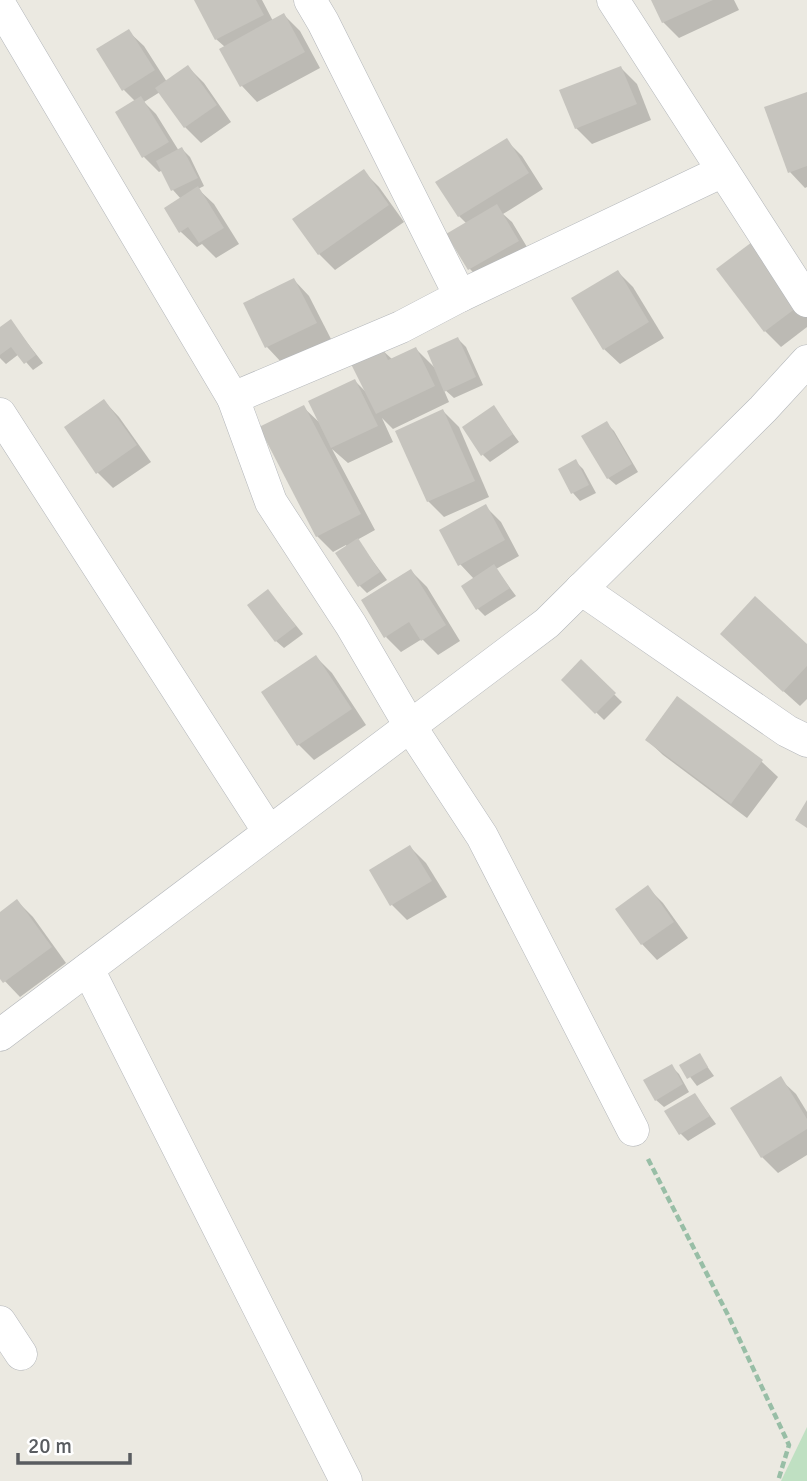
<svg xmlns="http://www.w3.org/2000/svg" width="807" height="1481" font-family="Signika,sans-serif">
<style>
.green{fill:#bfe0c2}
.shadow{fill:#0003}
.building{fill:#c6c4be}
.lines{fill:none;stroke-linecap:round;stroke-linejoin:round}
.street-casing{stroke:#b3b6ba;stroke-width:33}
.path{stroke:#98bea6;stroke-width:4.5;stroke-dasharray:7 3.5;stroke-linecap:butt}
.street{stroke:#fff;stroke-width:32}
</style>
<rect width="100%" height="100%" fill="#ebe9e1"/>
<!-- green -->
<path class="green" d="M807 1427V1481H781Z"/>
<!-- shadow -->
<g class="shadow">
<path d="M196 0H262L273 21 284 15 300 31 320 68 257 102 242 86 221 49 225 47 216 39Z"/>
<path d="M653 0H734L739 10 679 38 663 22Z"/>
<path d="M128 31 144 46 167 82 188 67 204 83 231 122 201 143 185 127 160 92 144 102 156 114 179 151 182 149 190 157 204 186 198 189 214 204 239 244 216 258 202 244 197 247 181 232V199L173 190 163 170 159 172 144 157 135 101 124 90Z"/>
<path d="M621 68 637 84 651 120 592 144 576 128Z"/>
<path d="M807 94V187L805 188 790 172Z"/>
<path d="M506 140 522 156 543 189 503 214 512 222 533 257 485 285 470 269 449 235 467 224 459 216Z"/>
<path d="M364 172 379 187 404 222 335 270 319 254Z"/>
<path d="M752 244 807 312V327L781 347 765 331Z"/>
<path d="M618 272 633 287 664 338 620 364 604 349Z"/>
<path d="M294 280 309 296 331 339 282 363 267 347 245 303Z"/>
<path d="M11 322 43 363 33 370 19 354 6 364 0 358V330Z"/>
<path d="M458 339 466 347 483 385 454 398 443 388 449 402 393 429 382 418 393 442 348 463 332 449 375 530 357 540 387 580 367 593 360 586 346 545 333 552 317 536 303 407 321 424 355 381 366 392 381 349 393 360 416 349 436 369Z"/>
<path d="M104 401 119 417 151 462 113 488 98 473Z"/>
<path d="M494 408 519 442 490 462 483 455Z"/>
<path d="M443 411 459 427 489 497 444 517 428 501Z"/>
<path d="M606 423 614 431 638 472 616 485 608 478Z"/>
<path d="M575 461 583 469 596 493 580 501 573 493 560 469Z"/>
<path d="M485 506 501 522 519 556 496 569 516 596 485 616 478 609 474 579 460 564Z"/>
<path d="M411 571 427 587 460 641 438 655 422 639 401 652 386 637Z"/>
<path d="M268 591 303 634 284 648 276 641Z"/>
<path d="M807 646V699L800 706 738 650Z"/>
<path d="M316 657 332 673 366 725 314 760 298 744Z"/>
<path d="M581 662 622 702 604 720 563 680Z"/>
<path d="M677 698 762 762 778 777 747 818 663 755 647 740Z"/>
<path d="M410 847 426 863 447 897 407 920 392 905Z"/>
<path d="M648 888 663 903 688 938 657 960 642 944Z"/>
<path d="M17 901 33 917 66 963 20 997 0 976V914Z"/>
<path d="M699 1055 714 1076 697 1086 681 1065Z"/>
<path d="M671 1066 679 1074 689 1092 664 1107 656 1100Z"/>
<path d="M780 1079 796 1094 807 1112V1155L778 1173 762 1157Z"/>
<path d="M695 1095 716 1124 688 1141 680 1133Z"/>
</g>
<!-- building -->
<g class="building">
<path d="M194 0H256L264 15 215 40Z"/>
<path d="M651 0H713L662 23Z"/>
<path d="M284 13 305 52 240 87 219 49Z"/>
<path d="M129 29 155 70 122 91 96 49Z"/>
<path d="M188 65 217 105 184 128 155 88Z"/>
<path d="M621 66 637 104 575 129 559 90Z"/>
<path d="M807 92V166L788 173 764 107Z"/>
<path d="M141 96 169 142 142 158 115 112Z"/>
<path d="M507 138 529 173 458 217 435 182Z"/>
<path d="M182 147 198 178 171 191 156 161Z"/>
<path d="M364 169 389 205 318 255 292 219Z"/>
<path d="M198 186 224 228 199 243 188 227 179 233 164 208Z"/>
<path d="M497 204 519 241 468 270 446 234Z"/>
<path d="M752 242 800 305 764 332 716 269Z"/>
<path d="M618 270 649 322 603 350 571 298Z"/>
<path d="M294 278 317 323 265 348 243 303Z"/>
<path d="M11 319 36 355 24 364 11 347 0 355V327Z"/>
<path d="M458 337 476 377 444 392 427 351Z"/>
<path d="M382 347 388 360 416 347 435 386 376 414 350 362Z"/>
<path d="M355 379 378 426 331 448 308 401Z"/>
<path d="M104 399 137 445 96 474 64 427Z"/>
<path d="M304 405 361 514 316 537 259 427Z"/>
<path d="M494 405 513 434 481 456 462 427Z"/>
<path d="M443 409 475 481 427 502 395 431Z"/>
<path d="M607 421 632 464 607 479 581 436Z"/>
<path d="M576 459 589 485 571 494 558 469Z"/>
<path d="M486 504 505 540 458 566 439 530Z"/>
<path d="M358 538 380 572 358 587 335 553Z"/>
<path d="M494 564 510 588 476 610 461 586Z"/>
<path d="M411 569 446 625 421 641 409 622 384 638 361 600Z"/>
<path d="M268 589 296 626 275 642 247 605Z"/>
<path d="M755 596 807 644V666L783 692 720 634Z"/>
<path d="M316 655 352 709 297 746 261 692Z"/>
<path d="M581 659 616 693 595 714 561 680Z"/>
<path d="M677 696 763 760 731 804 645 740Z"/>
<path d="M807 800V828L795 820Z"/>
<path d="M410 845 432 881 390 906 369 870Z"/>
<path d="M648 885 674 922 641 945 615 909Z"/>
<path d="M17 899 52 947 3 983 0 979V912Z"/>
<path d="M700 1053 708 1067 687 1079 679 1065Z"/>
<path d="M672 1064 683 1084 655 1101 643 1080Z"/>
<path d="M781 1076 807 1119V1129L761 1158 730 1108Z"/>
<path d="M695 1093 710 1116 679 1135 664 1111Z"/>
</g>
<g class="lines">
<!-- street casing -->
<g class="street-casing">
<g id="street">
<path d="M613 0 807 301"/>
<path d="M0 5 233 398 401 327 460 296 323 22 310 0"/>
<path d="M460 296 723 171"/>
<path d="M233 398 271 502 351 625 410 726 482 836 633 1130"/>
<path d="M0 414 269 832"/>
<path d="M581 589 787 731 807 741"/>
<path d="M88 969 346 1481"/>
<path d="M0 1035 547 623 763 409 807 361"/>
<path d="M0 1322 21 1354"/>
</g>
</g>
<!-- path -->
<path class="path" d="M648 1159 729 1317 789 1445 778 1481"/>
<!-- street -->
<use href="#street" class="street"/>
</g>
<!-- scale -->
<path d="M18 1453v10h112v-10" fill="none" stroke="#595c60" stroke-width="3.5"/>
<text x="28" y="1453" font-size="21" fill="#595c60" stroke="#ffffff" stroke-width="5" paint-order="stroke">20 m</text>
</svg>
